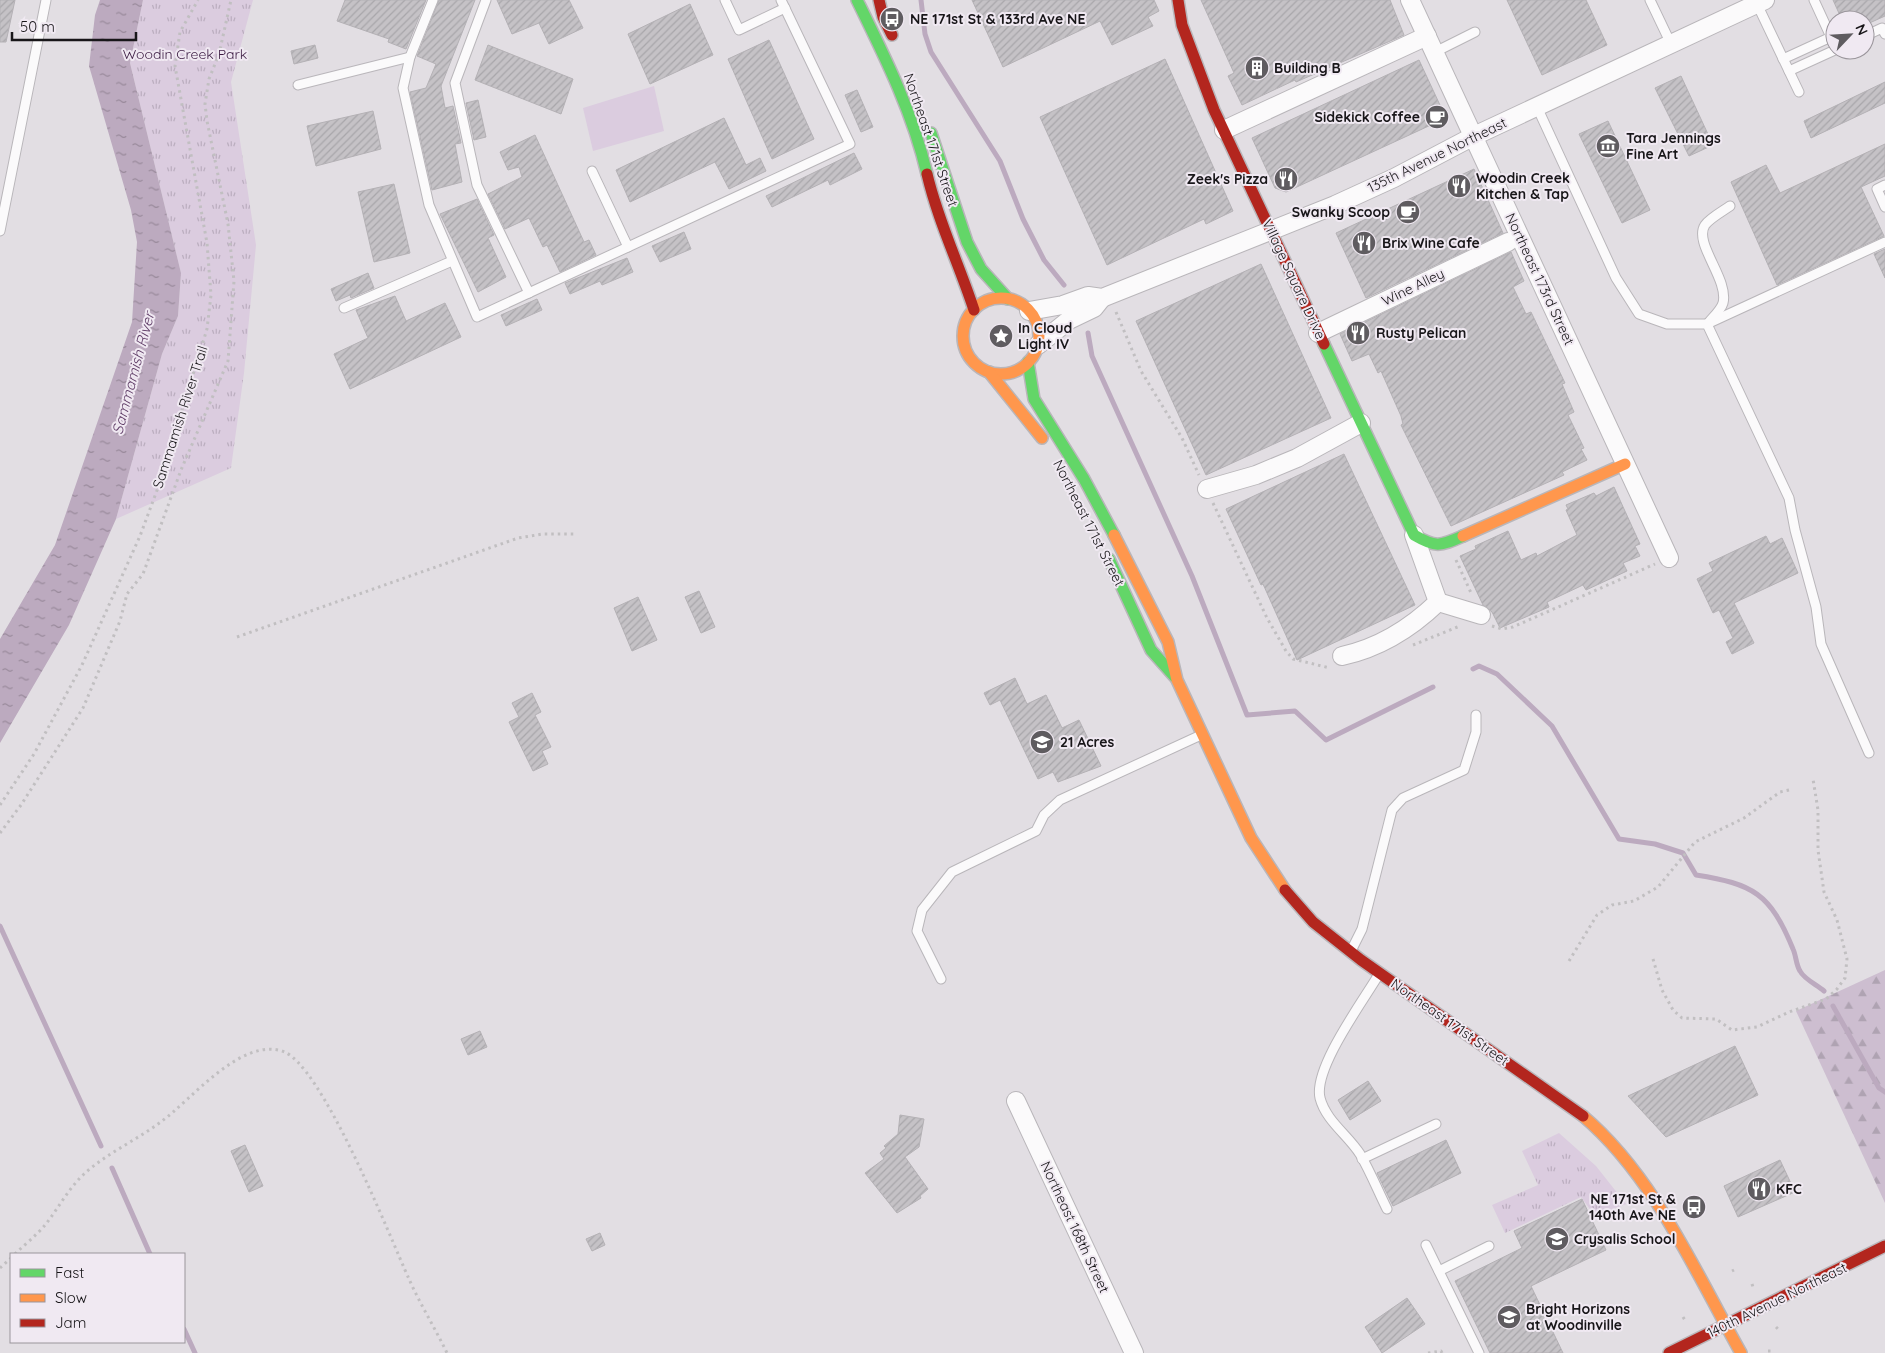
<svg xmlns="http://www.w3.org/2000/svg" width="1885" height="1353" font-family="Quicksand,sans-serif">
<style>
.grass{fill:#dbccdf}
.forest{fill:url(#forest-firs)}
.park{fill:url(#park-tufts)}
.water{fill:url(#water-ripples)}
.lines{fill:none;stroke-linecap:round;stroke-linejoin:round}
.stream{stroke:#bcaabf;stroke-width:5}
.building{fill:url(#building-hatch);stroke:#b4b1b5}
.lane-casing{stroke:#b9b6ba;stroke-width:11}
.street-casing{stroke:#b9b6ba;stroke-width:20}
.fast-casing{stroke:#b9b6ba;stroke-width:14}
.slow-casing{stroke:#b9b6ba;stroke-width:14}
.jam-casing{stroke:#b9b6ba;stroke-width:14}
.path{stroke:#c1bfc1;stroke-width:3;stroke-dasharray:2.5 4;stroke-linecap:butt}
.lane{stroke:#fbfafb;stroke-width:9}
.street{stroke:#fbfafb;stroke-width:18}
.fast{stroke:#63d668;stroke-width:11}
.slow{stroke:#ff974d;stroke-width:11}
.jam{stroke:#b3261e;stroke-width:11}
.labels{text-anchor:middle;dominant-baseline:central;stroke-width:4;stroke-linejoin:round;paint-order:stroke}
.poi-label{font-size:14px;font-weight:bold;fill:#181619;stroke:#f0e9f2;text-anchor:start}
.park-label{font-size:14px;fill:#3b1b42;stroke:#f0e9f2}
.street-label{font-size:14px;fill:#181619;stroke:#f0e9f2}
.water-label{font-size:15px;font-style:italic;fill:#613f69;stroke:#f0e9f2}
</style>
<defs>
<pattern id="forest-firs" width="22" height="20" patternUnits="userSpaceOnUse" patternTransform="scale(1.25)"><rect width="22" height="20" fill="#cdbed0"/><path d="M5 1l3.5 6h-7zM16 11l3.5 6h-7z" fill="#afa3b2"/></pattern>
<pattern id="park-tufts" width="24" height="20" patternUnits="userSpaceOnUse" patternTransform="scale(1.25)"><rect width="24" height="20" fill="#dbccdf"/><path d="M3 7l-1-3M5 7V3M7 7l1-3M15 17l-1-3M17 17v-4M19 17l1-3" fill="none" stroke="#bbaebf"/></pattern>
<pattern id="water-ripples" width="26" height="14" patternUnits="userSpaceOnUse" patternTransform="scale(1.25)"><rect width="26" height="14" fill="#bcaabf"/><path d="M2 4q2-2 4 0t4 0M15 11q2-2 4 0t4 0" fill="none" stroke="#98899a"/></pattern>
<pattern id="building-hatch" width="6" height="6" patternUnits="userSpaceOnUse" patternTransform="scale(1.25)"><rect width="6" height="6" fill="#c5c2c6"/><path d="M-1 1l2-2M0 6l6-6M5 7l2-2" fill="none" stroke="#a8a6aa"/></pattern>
</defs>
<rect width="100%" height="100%" fill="#e2dee3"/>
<!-- grass -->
<path class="grass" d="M654 86 664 131 593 151 583 108Z"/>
<!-- forest -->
<path class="forest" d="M1885 970V1203L1796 1011Z"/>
<!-- park -->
<g class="park">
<path d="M143 0H253L231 82 256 245 244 373 231 468 116 519 162 354 178 316 181 273 130 63Z"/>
<path d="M1559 1133 1596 1166 1626 1204 1595 1216 1581 1197 1505 1233 1492 1205 1538 1185 1522 1151Z"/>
</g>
<!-- water -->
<path class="water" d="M100 0H143L130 63 181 273 178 316 162 354 116 519 69 625 0 743V639L55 545 132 322 137 242 131 210 89 66 95 15Z"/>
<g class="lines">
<!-- stream -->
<g class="stream">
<path d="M921 0 925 34 931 52 1000 161 1023 219 1044 260 1064 285"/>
<path d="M1088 333 1092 356 1192 576 1247 715 1295 711 1326 740 1433 687"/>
<path d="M1473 669 1479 666 1497 674 1552 726 1619 839 1655 844 1683 853 1696 875C1753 884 1770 893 1793 949 1796 955 1796 965 1800 971 1804 979 1817 985 1824 991"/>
<path d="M0 926 101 1146"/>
<path d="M1833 1006 1879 1088 1885 1092"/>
<path d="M112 1168 150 1254"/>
<path d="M184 1329 195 1353"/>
</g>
</g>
<!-- building -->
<g class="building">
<path d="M0 0H15L6 42H0Z"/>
<path d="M345 0H426L406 49 388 42 389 39 337 21Z"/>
<path d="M439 0H475L441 86 445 108 453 106 461 143 455 144 462 182 432 190 410 92 426 88 436 64 417 56Z"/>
<path d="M497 0H569L583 28 549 44 539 23 512 34Z"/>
<path d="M972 0H1154L1159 11 1148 17 1153 26 1112 45 1100 21 1003 67Z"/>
<path d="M1201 0H1390L1404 35 1296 82 1295 80 1242 105 1228 76 1234 73Z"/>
<path d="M1507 0H1586L1607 45 1542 75Z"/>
<path d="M1833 0H1885V16L1865 25V20H1842Z"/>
<path d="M690 4 713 55 650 84 628 34Z"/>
<path d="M769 40 814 139 772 159 728 59Z"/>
<path d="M315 45 318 58 294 64 291 51Z"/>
<path d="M488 45 573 79 561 114 475 80Z"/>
<path d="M1165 59 1233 211 1206 224 1204 219 1107 265 1040 117Z"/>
<path d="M1419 60 1446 118 1286 192 1275 188 1252 138Z"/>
<path d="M1681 76 1713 145 1689 156 1655 88Z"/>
<path d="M1885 82V103L1811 138 1804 121Z"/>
<path d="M857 90 873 127 861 132 845 95Z"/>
<path d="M478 100 486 137 474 140 466 103Z"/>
<path d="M373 111 381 149 316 166 307 126Z"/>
<path d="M724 118 746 165 760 158 766 171 729 189 715 162 630 202 616 170Z"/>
<path d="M1608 121 1650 210 1622 223 1579 134Z"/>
<path d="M535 135 584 242 589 240 596 255 560 272 547 245 543 247 529 218 505 229 488 194 522 177 519 167 508 170 500 152Z"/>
<path d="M1885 144V176L1861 187 1884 236 1777 285 1731 182 1766 165 1780 193Z"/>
<path d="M854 153 862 169 830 185 828 180 772 207 766 196Z"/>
<path d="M1474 169 1503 233 1366 298 1336 233Z"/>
<path d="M394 184 410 253 374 262 358 192Z"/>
<path d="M477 199 494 235 488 238 506 277 478 292 440 214Z"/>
<path d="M684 232 691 249 660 262 652 246Z"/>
<path d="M1885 249V278L1874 254Z"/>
<path d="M1511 252 1524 281 1513 287 1526 314 1531 312 1565 383 1562 384 1574 412 1568 415 1584 448 1581 449 1587 460 1562 472 1564 475 1451 526 1401 425 1403 424 1401 416 1381 371 1378 373 1369 354 1352 361 1340 334Z"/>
<path d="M627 258 633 272 602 285 600 281 570 294 565 283Z"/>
<path d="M1261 264 1331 418 1206 475 1136 321Z"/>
<path d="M368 273 374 288 351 298 350 295 336 301 331 289Z"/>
<path d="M395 296 406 321 445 303 461 337 350 389 334 354 368 338 356 310Z"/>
<path d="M537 299 542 310 506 326 501 315Z"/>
<path d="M1344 454 1415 605 1297 660 1263 584 1261 585 1226 509Z"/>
<path d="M1614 487 1640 544 1635 546 1640 556 1623 563 1627 571 1586 590 1583 585 1547 602 1549 607 1500 628 1492 612 1483 605 1460 556 1476 549 1475 546 1508 531 1521 560 1536 553 1537 556 1577 535 1566 510 1568 509 1566 505 1594 493 1596 496Z"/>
<path d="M1766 536 1770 544 1782 538 1798 573 1734 603 1754 643 1732 654 1726 642 1733 638 1719 610 1713 613 1697 579 1713 571 1709 563Z"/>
<path d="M699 591 715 627 701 633 685 597Z"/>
<path d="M638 597 657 640 632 651 614 608Z"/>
<path d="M1015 678 1027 704 1046 695 1062 728 1079 720 1101 766 1058 782 1053 772 1038 779 1000 700 990 705 984 693Z"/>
<path d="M532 693 541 712 535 715 551 747 542 751 548 764 533 771 509 722 519 717 512 703Z"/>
<path d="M480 1031 487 1047 468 1055 461 1039Z"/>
<path d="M1735 1046 1758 1095 1666 1137 1628 1096Z"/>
<path d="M1368 1081 1381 1101 1350 1120 1338 1100Z"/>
<path d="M900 1115 924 1119 919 1147 905 1157 928 1189 920 1196 921 1198 897 1213 865 1173 884 1159 880 1153 886 1148 884 1146 898 1134Z"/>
<path d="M1446 1140 1461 1173 1393 1206 1377 1173Z"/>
<path d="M245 1145 263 1186 249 1192 231 1151Z"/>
<path d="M1780 1160 1795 1192 1738 1217 1724 1186Z"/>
<path d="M1582 1199 1606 1250 1531 1286 1563 1353H1490L1455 1281 1522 1248 1514 1231Z"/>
<path d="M600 1233 605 1245 592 1251 586 1239Z"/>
<path d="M1407 1298 1425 1324 1382 1353 1365 1327Z"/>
</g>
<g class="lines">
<!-- lane casing -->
<g class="lane-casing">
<g id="lane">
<path d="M433 0 410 57 403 88 429 205 477 317 850 144 781 0"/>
<path d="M486 0 455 83 477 185 529 293"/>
<path d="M725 0 739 30 785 8"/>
<path d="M1650 0 1671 44"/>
<path d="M1757 4 1799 92"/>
<path d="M1865 36 1882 28 1885 34"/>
<path d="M1435 52 1475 32"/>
<path d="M1783 59 1831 37 1814 0"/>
<path d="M1789 71 1835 50"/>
<path d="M298 85 410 57"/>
<path d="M1537 107 1616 278 1639 314 1667 324H1707L1789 498 1795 530 1816 607 1821 644 1869 753"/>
<path d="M592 171 628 247"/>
<path d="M1885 185 1877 189 1885 207"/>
<path d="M0 231 46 0"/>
<path d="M344 308 452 261"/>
<path d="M1709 322C1713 317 1721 310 1723 303 1729 279 1693 243 1705 225 1710 218 1723 211 1730 206"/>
<path d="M1707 324 1885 242"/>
<path d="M1351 951 1362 929 1392 810 1403 798 1464 770 1476 732V715"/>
<path d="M1379 974C1364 1000 1313 1068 1320 1098 1326 1121 1348 1135 1360 1154 1370 1171 1378 1191 1387 1209"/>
<path d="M941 979 917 931 922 910 952 872 1036 831 1044 815 1060 800 1201 735"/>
<path d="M1362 1159 1436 1124"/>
<path d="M1426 1245 1479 1353"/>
<path d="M1439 1271 1489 1246"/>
</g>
</g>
<!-- street casing -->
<g class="street-casing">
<g id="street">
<path d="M1410 0 1669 558"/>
<path d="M1224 130 1427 36"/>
<path d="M1029 311 1063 305 1088 296 1102 298 1335 205 1394 178 1474 136 1765 0"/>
<path d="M1318 333 1508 242"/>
<path d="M1038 345 1069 320 1094 308 1102 298"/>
<path d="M1207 489 1256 475 1297 458 1361 423"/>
<path d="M1438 602 1481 615"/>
<path d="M1342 656C1379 648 1411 628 1438 602L1414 535"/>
<path d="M1016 1101 1134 1353"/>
</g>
</g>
<!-- fast casing -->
<g class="fast-casing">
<g id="fast">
<path d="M857 0C885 57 913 113 927 174"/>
<path d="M931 133 967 242 981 269 1008 299"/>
<path d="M1324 344 1414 535C1436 548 1440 546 1463 536"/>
<path d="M1028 362 1034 399 1084 479 1114 535"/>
<path d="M1109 559 1151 650 1175 677"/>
</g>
</g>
<!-- slow casing -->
<g class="slow-casing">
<g id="slow">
<circle cx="1001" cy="336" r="38"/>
<path d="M989 372 1042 438"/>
<path d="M1114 535 1168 642 1177 680 1251 838 1285 890"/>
<path d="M1463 536 1625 464"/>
<path d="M1583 1116C1654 1176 1696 1273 1741 1353"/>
</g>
</g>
<!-- jam casing -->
<g class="jam-casing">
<g id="jam">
<path d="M879 0 883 17 892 35"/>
<path d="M1178 0 1182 25 1214 110 1324 344"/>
<path d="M927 174C938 221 959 264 974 310"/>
<path d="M1285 890 1313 922 1361 960 1583 1116"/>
<path d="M1669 1353 1885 1246"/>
</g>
</g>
<!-- path -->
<g class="path">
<path d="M1116 312 1141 371 1182 438 1199 475"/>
<path d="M1213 503 1267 618 1286 651 1293 659 1330 668"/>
<path d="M1456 560 1472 595"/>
<path d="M1492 626 1502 629 1513 627 1655 564"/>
<path d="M237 637 518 538 543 534H576"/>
<path d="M1413 645 1460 626"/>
<path d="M0 805 34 754 82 665 140 536 159 485 207 329 211 295 207 243 175 66 180 32 198 0"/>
<path d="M0 833 21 805 83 708 120 621 127 594 143 574 181 470 228 361 234 281 228 224 207 121 205 104 209 79 219 54 231 0"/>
<path d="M1653 959 1662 990 1673 1010 1682 1018 1716 1019 1732 1030 1757 1027 1789 1012 1826 999 1837 989 1845 978 1847 959 1837 920 1824 892 1818 850V810L1813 779"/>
<path d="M1569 961 1597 915 1612 905 1634 901 1658 887 1695 842 1744 818 1780 792 1789 790"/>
<path d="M15 1254C24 1245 36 1236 45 1225 58 1209 68 1189 84 1174 107 1153 137 1140 162 1121 191 1100 240 1038 282 1051 321 1062 390 1237 409 1279 420 1304 435 1328 447 1353"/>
<path d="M0 1268 11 1258"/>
<path d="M1732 1271 1734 1270"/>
<path d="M1752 1284 1753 1287"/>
<path d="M1683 1317 1685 1320"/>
<path d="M1776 1327 1778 1329"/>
<path d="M1768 1351H1771"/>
<path d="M1428 1353 1441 1351 1442 1353"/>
</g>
<!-- lane -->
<use href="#lane" class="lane"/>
<!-- street -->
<use href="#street" class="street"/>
<!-- fast -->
<use href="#fast" class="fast"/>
<!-- slow -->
<use href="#slow" class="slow"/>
<!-- jam -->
<use href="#jam" class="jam"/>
</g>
<!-- icons -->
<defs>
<g id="bus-disc" transform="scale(1.25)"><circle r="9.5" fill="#5f5c60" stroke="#f0e9f2"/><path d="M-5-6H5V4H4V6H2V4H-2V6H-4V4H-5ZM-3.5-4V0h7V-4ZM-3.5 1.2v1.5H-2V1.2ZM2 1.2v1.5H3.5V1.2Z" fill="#fff"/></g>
<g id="building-disc" transform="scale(1.25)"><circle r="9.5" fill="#5f5c60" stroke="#f0e9f2"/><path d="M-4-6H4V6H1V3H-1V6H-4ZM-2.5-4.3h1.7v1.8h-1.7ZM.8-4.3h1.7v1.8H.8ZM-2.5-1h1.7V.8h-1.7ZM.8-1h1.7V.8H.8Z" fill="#fff"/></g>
<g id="cafe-disc" transform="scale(1.25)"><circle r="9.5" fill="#5f5c60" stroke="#f0e9f2"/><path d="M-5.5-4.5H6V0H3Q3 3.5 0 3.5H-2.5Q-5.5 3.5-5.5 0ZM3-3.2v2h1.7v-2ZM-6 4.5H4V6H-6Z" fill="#fff"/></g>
<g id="museum-disc" transform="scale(1.25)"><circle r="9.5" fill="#5f5c60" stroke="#f0e9f2"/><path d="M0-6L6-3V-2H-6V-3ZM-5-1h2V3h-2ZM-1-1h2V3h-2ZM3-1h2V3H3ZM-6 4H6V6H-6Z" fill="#fff"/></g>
<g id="restaurant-disc" transform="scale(1.25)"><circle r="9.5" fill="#5f5c60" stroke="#f0e9f2"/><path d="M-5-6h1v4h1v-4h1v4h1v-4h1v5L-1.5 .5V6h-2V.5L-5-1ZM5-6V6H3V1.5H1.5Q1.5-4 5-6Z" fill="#fff"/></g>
<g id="sight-disc" transform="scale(1.25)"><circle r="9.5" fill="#5f5c60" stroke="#f0e9f2"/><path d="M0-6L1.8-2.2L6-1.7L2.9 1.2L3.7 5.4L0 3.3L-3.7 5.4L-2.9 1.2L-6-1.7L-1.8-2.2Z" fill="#fff"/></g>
<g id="school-disc" transform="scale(1.25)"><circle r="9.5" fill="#5f5c60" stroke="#f0e9f2"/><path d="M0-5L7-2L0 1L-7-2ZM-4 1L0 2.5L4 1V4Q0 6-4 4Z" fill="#fff"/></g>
</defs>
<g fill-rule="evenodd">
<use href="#bus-disc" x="892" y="19"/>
<use href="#building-disc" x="1257" y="68"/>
<use href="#cafe-disc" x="1437" y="117"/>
<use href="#museum-disc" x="1608" y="146"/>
<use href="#restaurant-disc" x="1286" y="179"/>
<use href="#restaurant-disc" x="1459" y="186"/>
<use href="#cafe-disc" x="1408" y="212"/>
<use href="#restaurant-disc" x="1364" y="243"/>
<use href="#restaurant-disc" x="1358" y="333"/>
<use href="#sight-disc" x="1001" y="336"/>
<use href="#school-disc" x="1042" y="742"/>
<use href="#restaurant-disc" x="1759" y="1189"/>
<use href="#bus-disc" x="1694" y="1207"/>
<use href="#school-disc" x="1557" y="1239"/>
<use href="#school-disc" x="1509" y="1317"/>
</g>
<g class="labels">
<!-- poi labels -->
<g class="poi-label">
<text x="910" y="19">NE 171st St &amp; 133rd Ave NE</text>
<text x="1274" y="68">Building B</text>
<text x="1420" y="117" text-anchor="end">Sidekick Coffee</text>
<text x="1626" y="138">Tara Jennings<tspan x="1626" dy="16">Fine Art</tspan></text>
<text x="1476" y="178">Woodin Creek<tspan x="1476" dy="16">Kitchen &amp; Tap</tspan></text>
<text x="1268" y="179" text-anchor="end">Zeek's Pizza</text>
<text x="1390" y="212" text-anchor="end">Swanky Scoop</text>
<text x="1382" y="243">Brix Wine Cafe</text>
<text x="1018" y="328">In Cloud<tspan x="1018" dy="16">Light IV</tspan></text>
<text x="1376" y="333">Rusty Pelican</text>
<text x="1060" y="742">21 Acres</text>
<text x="1776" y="1189">KFC</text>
<text x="1676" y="1199" text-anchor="end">NE 171st St &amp;<tspan x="1676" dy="16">140th Ave NE</tspan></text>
<text x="1574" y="1239">Crysalis School</text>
<text x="1526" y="1309">Bright Horizons<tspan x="1526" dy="16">at Woodinville</tspan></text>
</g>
<!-- park labels -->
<g class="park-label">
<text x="185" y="54">Woodin Creek Park</text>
</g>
<!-- street labels -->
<g class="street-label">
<text transform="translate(931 140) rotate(71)">Northeast 171st Street</text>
<text transform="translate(1437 155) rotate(-26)">135th Avenue Northeast</text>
<text transform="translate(1294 279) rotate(65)">Village Square Drive</text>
<text transform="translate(1540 279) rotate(65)">Northeast 173rd Street</text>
<text transform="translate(1413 287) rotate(-26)">Wine Alley</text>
<text transform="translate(180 417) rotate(-72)">Sammamish River Trail</text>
<text transform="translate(1089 523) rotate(63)">Northeast 171st Street</text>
<text transform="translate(1450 1022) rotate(35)">Northeast 171st Street</text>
<text transform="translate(1075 1227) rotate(65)">Northeast 168th Street</text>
<text transform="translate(1777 1300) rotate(-26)">140th Avenue Northeast</text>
</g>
<!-- water labels -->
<g class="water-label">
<text transform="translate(133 373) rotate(-75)">Sammamish River</text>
</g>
</g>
<!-- legend -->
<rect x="10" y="1253" width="175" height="90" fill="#f0e9f2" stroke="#9a959b"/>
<rect x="20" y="1269" width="25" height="8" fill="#63d668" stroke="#9a959b"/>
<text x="55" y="1278" font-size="15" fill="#181619">Fast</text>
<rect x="20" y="1294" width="25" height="8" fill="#ff974d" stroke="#9a959b"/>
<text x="55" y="1303" font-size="15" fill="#181619">Slow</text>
<rect x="20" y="1319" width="25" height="8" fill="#b3261e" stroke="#9a959b"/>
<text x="55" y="1328" font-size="15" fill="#181619">Jam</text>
<!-- north arrow -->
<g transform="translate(1850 35) rotate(65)"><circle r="24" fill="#f0e9f2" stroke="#9a959b"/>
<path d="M0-4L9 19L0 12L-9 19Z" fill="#5f5c60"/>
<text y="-8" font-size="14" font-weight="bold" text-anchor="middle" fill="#181619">N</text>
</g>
<!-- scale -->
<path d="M12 32v8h124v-8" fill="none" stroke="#181619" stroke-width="2.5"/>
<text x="20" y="32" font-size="15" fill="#181619" stroke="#f0e9f2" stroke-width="4" paint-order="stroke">50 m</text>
</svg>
